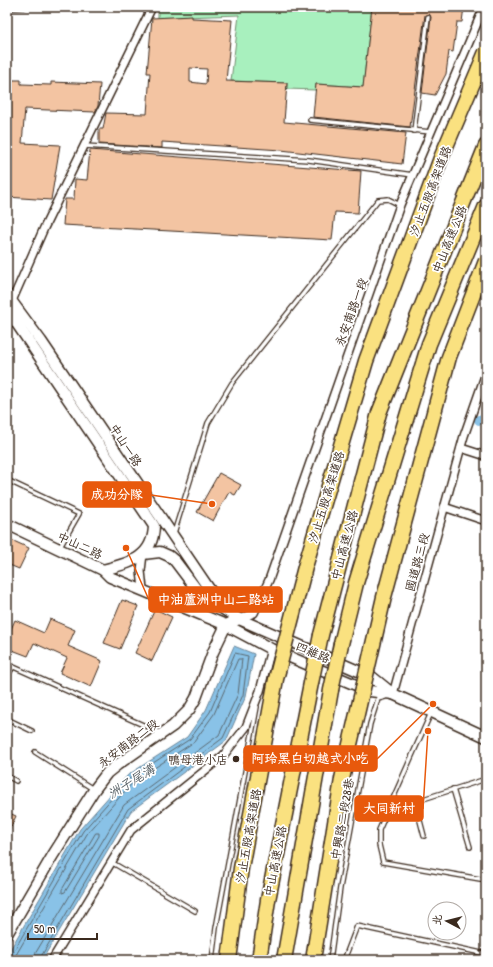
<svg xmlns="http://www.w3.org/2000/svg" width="493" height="967" font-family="'Patrick Hand','LXGW WenKai TC',sans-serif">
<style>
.green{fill:#a8f0be;stroke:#728d6e}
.water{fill:#89c2e7;stroke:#6a8597}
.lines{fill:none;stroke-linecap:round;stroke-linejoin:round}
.shore{stroke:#5a676e;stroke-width:1}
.canal{stroke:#89c2e7;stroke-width:10}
.building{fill:#f3c4a2;stroke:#3b2a1e;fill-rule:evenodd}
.lane-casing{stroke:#3b2a1e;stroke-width:6}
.street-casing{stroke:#3b2a1e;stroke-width:10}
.secondary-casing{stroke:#3b2a1e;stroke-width:13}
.highway-casing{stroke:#3b2a1e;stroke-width:17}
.lane{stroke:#fff;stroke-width:3.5}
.street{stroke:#fff;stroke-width:7}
.secondary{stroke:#fff;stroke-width:10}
.highway{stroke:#fae180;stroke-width:14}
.highway-bridge-casing{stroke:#3b2a1e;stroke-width:17;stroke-linecap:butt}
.highway-bridge{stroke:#fae180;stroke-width:14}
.poi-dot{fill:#3b2a1e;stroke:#fff;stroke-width:1.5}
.labels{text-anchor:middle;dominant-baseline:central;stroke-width:3.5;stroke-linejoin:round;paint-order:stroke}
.street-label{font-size:12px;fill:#3b2a1e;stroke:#fff}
.poi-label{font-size:12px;fill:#3b2a1e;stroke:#fff;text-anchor:end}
.water-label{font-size:13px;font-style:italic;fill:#565f64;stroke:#fff}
.leader{fill:none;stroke:#e8590c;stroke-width:1.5}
.callout-dot{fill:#e8590c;stroke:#fff;stroke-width:1.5}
.callout{fill:#e8590c;stroke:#e8590c;stroke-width:1.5}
.callout-label{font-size:13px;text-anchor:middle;font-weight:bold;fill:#fff}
</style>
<rect width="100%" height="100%" fill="#fff"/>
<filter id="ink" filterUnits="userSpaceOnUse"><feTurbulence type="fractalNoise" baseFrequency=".025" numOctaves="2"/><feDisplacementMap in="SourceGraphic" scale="8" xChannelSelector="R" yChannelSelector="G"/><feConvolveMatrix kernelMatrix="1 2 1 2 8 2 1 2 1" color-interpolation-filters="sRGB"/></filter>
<g filter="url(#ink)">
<!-- green -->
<path class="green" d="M158 7H372L363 87 316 84 315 90 287 89V83L231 81 239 15 158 18Z"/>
<!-- water -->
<path class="water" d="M234 646 254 654 246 696 226 741 131 811 42 960H7V955L80 829 128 775 187 737 206 710Z"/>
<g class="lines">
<!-- shore -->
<g class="shore">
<path d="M96 833H99V836L65 892 62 893V890Z"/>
<path d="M7 956 12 954 83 831 130 778 190 739 210 712 235 653 248 656 243 695 223 738 128 809 39 960"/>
<path d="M13 960 87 834 133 782 194 742 214 714 238 659H242L238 694 219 735 124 805 35 954 34 960"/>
</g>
<!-- canal -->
<path class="canal" d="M479 420 486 418"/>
</g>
<!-- building -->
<g class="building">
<path d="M372 7 431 9V7H464L462 22H457L453 52 449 51 446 74 435 95 422 93 431 17 429 14 425 15 410 127 313 117 316 84 363 87Z"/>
<path d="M192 16V18L232 20 226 81 287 83 284 122 406 133 402 164 281 150 162 142V148L99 144V129H103L106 113 147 114 150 73H147L152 18ZM190 68 207 69 206 84 190 82Z"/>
<path d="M7 80H21V84L51 85V82L100 84 98 106 95 112 25 109 22 143 60 145 51 200 7 197Z"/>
<path d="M90 150 361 171 358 213 335 212 332 240 63 225 65 199H74L75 179 87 180Z"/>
<path d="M219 473 241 485 235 495 229 492 213 521 197 512Z"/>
<path d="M7 538 29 548 19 569 7 564Z"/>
<path d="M122 600 138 606 120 649 104 643Z"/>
<path d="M155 609 172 617 152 661 135 653Z"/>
<path d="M50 619 75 630 68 646 102 661 91 687 60 673 67 658 34 643 28 656 7 648V638L15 620 44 633Z"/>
<path d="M7 812 16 816 7 835Z"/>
</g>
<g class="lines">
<!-- lane casing -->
<g class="lane-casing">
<g id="lane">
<path d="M7 8 24 7"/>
<path d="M310 120 431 132"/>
<path d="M414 131 428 17"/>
<path d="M85 146 309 160 413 175"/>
<path d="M7 480 79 514 60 547"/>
<path d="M174 533 208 423 232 383 378 200 388 199 400 205"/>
<path d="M7 664 161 733"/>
<path d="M7 676 13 667"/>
<path d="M431 713 379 830V845L383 862 486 880"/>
<path d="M7 719 32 731"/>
<path d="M35 752 93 789"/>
<path d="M7 776 16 781"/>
<path d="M453 789 470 847"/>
<path d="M424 836 417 809 420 800 486 779"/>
<path d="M111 862 195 911"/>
<path d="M212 960 216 928 257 707"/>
<path d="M330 960 340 888 370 724 378 699 385 697"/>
<path d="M344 960 357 926 486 954"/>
</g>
</g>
<!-- street casing -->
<g class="street-casing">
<g id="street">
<path d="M12 301 44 228 152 7"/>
<path d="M461 448 486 456"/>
<path d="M444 507 486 521"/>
<path d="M143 589 141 571 143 554"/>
<path d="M239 619 254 613 269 580 400 205 484 7"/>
<path d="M393 694 464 436 486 373"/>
<path d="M52 960 131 830 223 756 246 727 260 691 271 649"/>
</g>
</g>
<!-- secondary casing -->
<g class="secondary-casing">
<g id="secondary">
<path d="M7 295 41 341 220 605"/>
<path d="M7 309 154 526C153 558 130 563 103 570"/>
<path d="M7 524 103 570 110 577 226 625 271 649 370 691 393 694"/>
<path d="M143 554 160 552 169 556 175 561 200 594 239 619 372 677 393 694 486 737"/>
<path d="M7 934 53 855 94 790 107 773 117 765 173 726 189 710 196 698 213 652 226 625 239 619"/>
</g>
</g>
<!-- highway casing -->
<g class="highway-casing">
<g id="highway">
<path d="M321 635 379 413 486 146"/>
<path d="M341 644 356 583 429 344 486 206"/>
<path d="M259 960 268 900 311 683"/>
<path d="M284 960 331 690"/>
</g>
</g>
<!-- lane -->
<use href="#lane" class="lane"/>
<!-- street -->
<use href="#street" class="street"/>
<!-- secondary -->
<use href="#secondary" class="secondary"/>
<!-- highway -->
<use href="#highway" class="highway"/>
<!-- highway-bridge casing -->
<g class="highway-bridge-casing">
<g id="highway-bridge">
<path d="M311 683 321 635"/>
<path d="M331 690 341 644"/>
<path d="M229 960 241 868 276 679 305 567 366 361 441 158 486 52"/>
<path d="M313 960 342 779 384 597 449 357 486 261"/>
</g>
</g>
<!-- highway-bridge -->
<use href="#highway-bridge" class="highway-bridge"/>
</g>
</g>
<!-- markers -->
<circle class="poi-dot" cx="236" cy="759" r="4"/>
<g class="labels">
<!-- street labels -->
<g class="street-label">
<text transform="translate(430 191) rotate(-69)">汐止五股高架道路</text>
<text transform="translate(449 239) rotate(-68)">中山高速公路</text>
<text transform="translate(351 312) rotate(-70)">永安南路一段</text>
<text transform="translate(126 445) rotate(57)">中山一路</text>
<text transform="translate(326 497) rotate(-73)">汐止五股高架道路</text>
<text transform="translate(80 545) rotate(25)">中山二路</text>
<text transform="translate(344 545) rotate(-75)">中山高速公路</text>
<text transform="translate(417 562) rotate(-75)">國道路三段</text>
<text transform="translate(313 652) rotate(23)">四維路</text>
<text transform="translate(128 743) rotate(-37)">永安南路二段</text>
<text transform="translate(342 819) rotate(-80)">中興路二段28巷</text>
<text transform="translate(248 836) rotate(-80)">汐止五股高架道路</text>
<text transform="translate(275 861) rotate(-79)">中山高速公路</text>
</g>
<!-- poi labels -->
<g class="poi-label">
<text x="228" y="759">鴨母港小店</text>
</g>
<!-- water labels -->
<g class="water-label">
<text transform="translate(131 781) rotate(-32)">洲子尾溝</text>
</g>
</g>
<!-- callouts -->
<path class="leader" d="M212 504L151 495M126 548L149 600M433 704L377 759M428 731L423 809"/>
<g class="callout-dot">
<circle cx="212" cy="504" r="4"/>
<circle cx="126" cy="548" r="4"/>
<circle cx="433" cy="704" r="4"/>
<circle cx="428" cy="731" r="4"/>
</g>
<g class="callout">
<rect x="83" y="482" width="68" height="25" rx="4"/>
<rect x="149" y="587" width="133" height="25" rx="4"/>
<rect x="244" y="746" width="133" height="25" rx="4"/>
<rect x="355" y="796" width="68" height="25" rx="4"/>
</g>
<g class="callout-label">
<text x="117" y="499">成功分隊</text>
<text x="216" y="604">中油蘆洲中山二路站</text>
<text x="310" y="763">阿玲黑白切越式小吃</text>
<text x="389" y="813">大同新村</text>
</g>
<!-- margin -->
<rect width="493" height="967" fill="none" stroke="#fff" stroke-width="24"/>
<rect x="12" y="12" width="469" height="943" fill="none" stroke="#3b2a1e" stroke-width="1.5" filter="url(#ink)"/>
<!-- north arrow -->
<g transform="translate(447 921) rotate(277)"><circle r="19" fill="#ffffff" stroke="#b1aaa5"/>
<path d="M0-3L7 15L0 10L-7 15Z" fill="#3b2a1e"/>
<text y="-6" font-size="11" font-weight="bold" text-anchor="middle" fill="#3b2a1e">北</text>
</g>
<!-- scale -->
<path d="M28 933v6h69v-6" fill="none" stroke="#3b2a1e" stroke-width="2"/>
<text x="34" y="933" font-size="12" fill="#3b2a1e" stroke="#ffffff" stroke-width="3" paint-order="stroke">50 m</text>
</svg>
